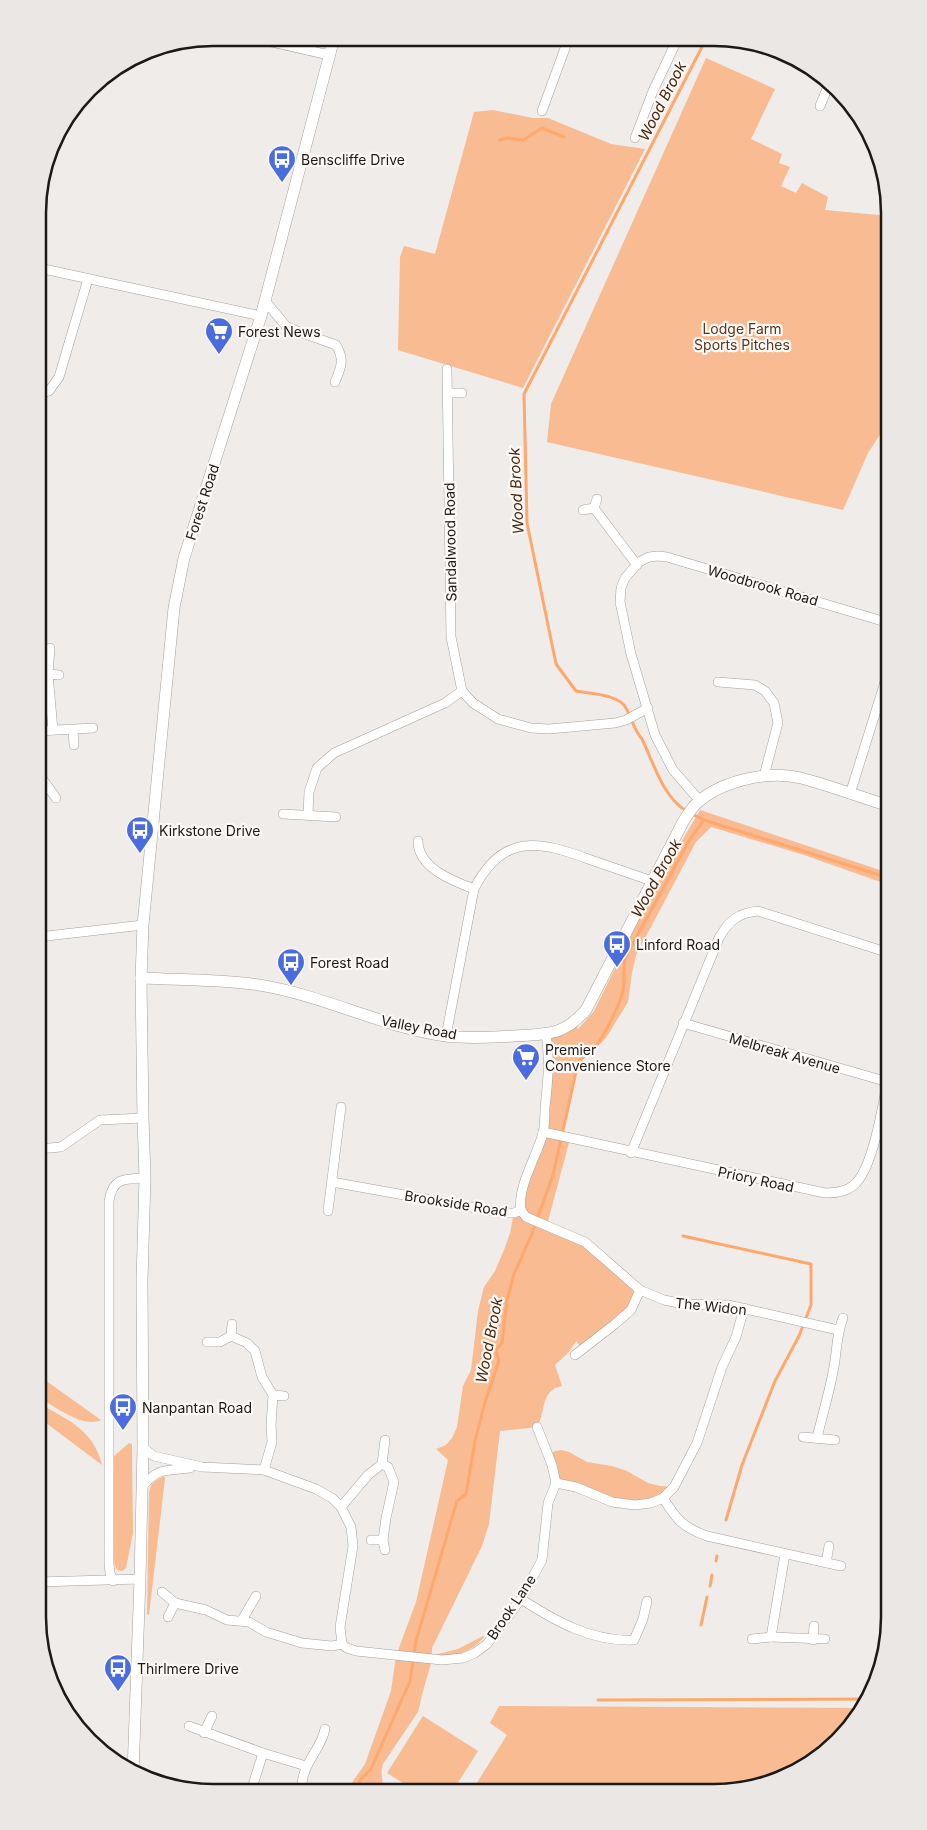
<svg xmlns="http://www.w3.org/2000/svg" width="927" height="1830" font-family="Inter,sans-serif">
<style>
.green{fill:#f8bb92}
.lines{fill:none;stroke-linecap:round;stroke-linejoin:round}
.stream{stroke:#fea86c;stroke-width:3}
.street-casing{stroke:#a4a09e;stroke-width:10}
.secondary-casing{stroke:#a4a09e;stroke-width:12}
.street{stroke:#fff;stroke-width:9}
.secondary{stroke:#fff;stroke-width:11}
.labels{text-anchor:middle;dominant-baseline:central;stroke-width:4.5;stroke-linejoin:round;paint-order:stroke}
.poi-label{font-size:14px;fill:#1b1a19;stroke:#fdf9f6;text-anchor:start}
.park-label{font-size:14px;fill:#59361d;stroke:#fdf9f6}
.street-label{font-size:14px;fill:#1b1a19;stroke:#fdf9f6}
.water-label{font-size:15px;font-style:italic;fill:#48260d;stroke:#fdf9f6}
.rim{fill:none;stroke:#1b1a19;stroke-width:2.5}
</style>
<rect width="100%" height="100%" fill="#f0ece9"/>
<!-- green -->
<g class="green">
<path d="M706 58 775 89 751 139 782 154 779 163 790 167 781 186 796 193 802 183 828 197 825 210 889 216V421L868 453 843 510 547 442 551 404Z"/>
<path d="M493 110 533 118H548L611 144 645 149 523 388 398 350 400 257 404 246 435 254 474 112Z"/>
<path d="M700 810 889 873V885L804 855 711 827 696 842 636 955 632 973 628 1002 606 1038 589 1055H584L578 1063 561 1137 570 1139 547 1225 570 1235 640 1290 631 1310 582 1348 576 1341 569 1352 555 1365 562 1386C540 1390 546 1413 537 1427L500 1431 489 1524 482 1546 432 1648V1660L423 1691 418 1712 383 1764C379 1777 385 1781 382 1792L349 1791 351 1784 365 1764 391 1691 396 1656 416 1602 448 1460 436 1449 446 1445 452 1438 457 1427 463 1386 471 1370 478 1311 484 1287 495 1271 504 1250 510 1233 514 1213 521 1210 543 1132 546 1034 576 1022 578 1029 594 1011 657 883Z"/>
<path d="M38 1375 101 1420C83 1429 53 1405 38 1397Z"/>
<path d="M38 1403C67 1419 94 1430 102 1465L38 1417Z"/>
<path d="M129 1443 132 1444V1447L133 1533 126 1568 122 1571 117 1570 113 1561V1457Z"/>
<path d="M561 1450 569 1452 587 1462 612 1466 627 1471 648 1483 660 1486 674 1487 663 1498 635 1505 556 1483 548 1456 555 1451Z"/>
<path d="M162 1477H165V1479L149 1615 147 1614 149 1493C150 1484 154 1481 162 1477Z"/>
<path d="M483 1636 484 1637C471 1653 453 1658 434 1655L458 1649Z"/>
<path d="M499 1706 863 1708 853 1724 812 1763 770 1783 714 1792H471L507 1735 490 1723Z"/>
<path d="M423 1716 478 1751 452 1792H417L387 1773Z"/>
</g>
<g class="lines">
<!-- stream -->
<g class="stream">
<path d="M500 140 507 138 523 140 542 128 564 137"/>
<path d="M686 811C662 795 654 764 642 739 634 730 632 719 626 708 619 694 590 694 576 691L556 664 527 523 524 394 705 41"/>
<path d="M704 820 889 878"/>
<path d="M683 1236 811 1264V1305L799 1336 775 1381 742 1465 726 1520"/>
<path d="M716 1561 717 1556"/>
<path d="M710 1586 712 1575"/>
<path d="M701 1625 707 1597"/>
<path d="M598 1700 867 1699"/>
<path d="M355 1791 361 1779 371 1769 410 1681 416 1641 457 1501 466 1494 475 1441 485 1402 499 1361 496 1350 502 1343 507 1300 514 1274 531 1236 553 1175 578 1063C583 1056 589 1053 595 1047 604 1037 621 1002 623 990 625 979 623 969 625 958L690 839 704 820 692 814"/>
</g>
<!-- street casing -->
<g class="street-casing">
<g id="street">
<path d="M254 38 329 55"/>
<path d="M820 106 830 82"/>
<path d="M542 111 568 40"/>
<path d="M635 138 653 91 677 40"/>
<path d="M39 268 261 316"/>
<path d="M265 301 286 326 297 331 336 345C345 360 341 367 335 382"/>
<path d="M447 369 451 637 462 691 473 703 498 719 531 728 549 729 615 723 626 720 648 708"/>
<path d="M448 393H462"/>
<path d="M39 394 49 391 59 377 88 279"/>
<path d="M594 508 637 565"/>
<path d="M583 510 594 508 597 499"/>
<path d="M50 648 48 674 53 730"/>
<path d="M48 674 59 675"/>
<path d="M718 682 755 685 765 691 774 703 778 723 764 776"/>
<path d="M73 730 74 745"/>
<path d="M38 731 93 728"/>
<path d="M38 773 56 798"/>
<path d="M850 794 889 669"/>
<path d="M700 801 673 770 655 735 631 654 620 602 621 588 625 578 639 562 649 557 658 556 667 557 889 623"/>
<path d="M283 814 336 817"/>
<path d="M308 814 309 792 317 768 334 753 445 703 462 691"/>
<path d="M418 841C418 868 453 881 474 889"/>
<path d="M38 937 143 925"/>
<path d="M683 1023 888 1082"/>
<path d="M446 1036 474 889C503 832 540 841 591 860 611 867 632 874 652 881"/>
<path d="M543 1132 825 1193C836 1193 846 1192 854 1185 874 1168 883 1101 889 1075"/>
<path d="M38 1149 61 1147 100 1120 143 1118"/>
<path d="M631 1153 719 938C729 920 739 913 758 911L889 953"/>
<path d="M332 1182 504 1213H514L521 1210"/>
<path d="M521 1210 526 1217 585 1242 640 1290 664 1300 684 1304 728 1305 838 1330"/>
<path d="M521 1210C517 1187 537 1156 543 1133 545 1125 545 1115 545 1107 548 1082 550 1059 546 1034"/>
<path d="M328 1211 341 1107"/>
<path d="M231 1336 232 1324"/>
<path d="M207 1342H220L231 1336 247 1343 255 1351 262 1377 273 1395 271 1425 272 1442 264 1470"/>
<path d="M575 1355 615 1324 631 1310 640 1290"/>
<path d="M273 1395 284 1396"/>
<path d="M537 1427 552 1465 556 1483"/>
<path d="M803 1437 835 1440"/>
<path d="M817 1438C822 1416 829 1394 833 1372 837 1354 836 1335 843 1318"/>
<path d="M143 1448 154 1456 202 1467 264 1470 316 1489 332 1498 341 1507 351 1527 353 1546 340 1627 342 1644 347 1648 356 1651 442 1660 463 1658 475 1653 487 1644 521 1599 542 1560 548 1503 556 1483"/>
<path d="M382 1464 388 1467 394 1482 386 1518 383 1540 385 1550"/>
<path d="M382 1464 385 1440"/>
<path d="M556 1483 576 1487 612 1502 635 1505 651 1503 663 1498 674 1487 697 1443 722 1367 736 1337 744 1308"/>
<path d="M142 1487C158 1467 166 1471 190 1468"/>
<path d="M663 1498C677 1520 682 1527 707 1536L841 1566"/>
<path d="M341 1507 368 1475 382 1464"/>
<path d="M371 1540H383"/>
<path d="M785 1554 771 1637 825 1639"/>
<path d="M826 1563 829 1546"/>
<path d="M113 1581 110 1573 109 1564V1201C113 1177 125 1179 145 1178"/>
<path d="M38 1582 140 1579"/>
<path d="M162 1592 175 1603 206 1610 227 1620 249 1622 266 1632 302 1643 332 1646 342 1644"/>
<path d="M521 1599C555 1621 592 1642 634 1640L643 1619 647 1601"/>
<path d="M168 1617 175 1603"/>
<path d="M242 1620 256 1596"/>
<path d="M752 1639 771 1637"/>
<path d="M813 1640 814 1626"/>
<path d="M189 1726 263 1753 306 1766"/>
<path d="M204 1733 212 1716"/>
<path d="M251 1791 263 1753"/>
<path d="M302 1791C300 1764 321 1751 325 1729"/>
</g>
</g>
<!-- secondary casing -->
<g class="secondary-casing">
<g id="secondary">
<path d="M141 978C180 980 220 979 259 985 323 995 382 1027 446 1036 469 1039 492 1037 514 1036 547 1034 563 1036 586 1010L683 822C686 817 690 811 694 806 718 781 768 770 801 778 831 786 860 797 889 806"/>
<path d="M133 1773 140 1579 143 1448 142 1280 145 1178 143 1118 141 978 143 925 174 608 184 558 261 316 334 38"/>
</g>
</g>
<!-- street -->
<use href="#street" class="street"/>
<!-- secondary -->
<use href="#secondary" class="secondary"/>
</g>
<!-- icons -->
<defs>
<g id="bus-pin" transform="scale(1.4375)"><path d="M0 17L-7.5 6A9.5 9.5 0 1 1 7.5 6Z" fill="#4b6cdf" stroke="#fdf9f6"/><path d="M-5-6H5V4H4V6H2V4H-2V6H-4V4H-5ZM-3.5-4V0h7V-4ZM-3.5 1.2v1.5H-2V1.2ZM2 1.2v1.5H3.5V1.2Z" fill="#fff"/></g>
<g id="supermarket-pin" transform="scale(1.4375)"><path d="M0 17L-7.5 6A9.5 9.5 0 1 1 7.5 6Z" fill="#4b6cdf" stroke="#fdf9f6"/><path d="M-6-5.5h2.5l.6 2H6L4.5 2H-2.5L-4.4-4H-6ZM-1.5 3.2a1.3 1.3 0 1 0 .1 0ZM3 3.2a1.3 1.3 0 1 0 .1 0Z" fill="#fff"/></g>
</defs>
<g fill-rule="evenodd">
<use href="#bus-pin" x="282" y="159"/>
<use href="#supermarket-pin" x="219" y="331"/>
<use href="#bus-pin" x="140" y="830"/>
<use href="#bus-pin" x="617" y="944"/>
<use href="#bus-pin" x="291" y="962"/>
<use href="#supermarket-pin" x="526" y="1057"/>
<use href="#bus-pin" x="123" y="1407"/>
<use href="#bus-pin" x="118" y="1668"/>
</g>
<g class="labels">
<!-- poi labels -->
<g class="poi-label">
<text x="301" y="159">Benscliffe Drive</text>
<text x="238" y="331">Forest News</text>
<text x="159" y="830">Kirkstone Drive</text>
<text x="636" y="944">Linford Road</text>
<text x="310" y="962">Forest Road</text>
<text x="545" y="1049">Premier<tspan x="545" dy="16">Convenience Store</tspan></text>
<text x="142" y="1407">Nanpantan Road</text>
<text x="137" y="1668">Thirlmere Drive</text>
</g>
<!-- park labels -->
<g class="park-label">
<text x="742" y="328">Lodge Farm<tspan x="742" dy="16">Sports Pitches</tspan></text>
</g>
<!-- street labels -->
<g class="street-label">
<text transform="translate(202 502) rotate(-72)">Forest Road</text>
<text transform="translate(450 542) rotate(-91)">Sandalwood Road</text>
<text transform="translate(763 585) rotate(16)">Woodbrook Road</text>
<text transform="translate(419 1027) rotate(11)">Valley Road</text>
<text transform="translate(785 1053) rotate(16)">Melbreak Avenue</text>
<text transform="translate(756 1179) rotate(12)">Priory Road</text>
<text transform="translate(456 1203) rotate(9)">Brookside Road</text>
<text transform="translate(711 1306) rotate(6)">The Widon</text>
<text transform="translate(511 1607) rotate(-56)">Brook Lane</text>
</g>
<!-- water labels -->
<g class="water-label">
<text transform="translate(662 101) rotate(-63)">Wood Brook</text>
<text transform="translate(516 491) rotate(-93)">Wood Brook</text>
<text transform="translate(656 878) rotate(-61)">Wood Brook</text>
<text transform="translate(489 1340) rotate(-79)">Wood Brook</text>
</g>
</g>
<!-- crop -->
<path d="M0 0H927V1830H0ZM213 46H714A167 167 0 0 1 881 213V1617A167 167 0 0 1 714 1784H213A167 167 0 0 1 46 1617V213A167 167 0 0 1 213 46Z" fill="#ebe7e4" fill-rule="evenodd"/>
<path class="rim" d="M213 46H714A167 167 0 0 1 881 213V1617A167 167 0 0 1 714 1784H213A167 167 0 0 1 46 1617V213A167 167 0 0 1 213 46Z"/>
</svg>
